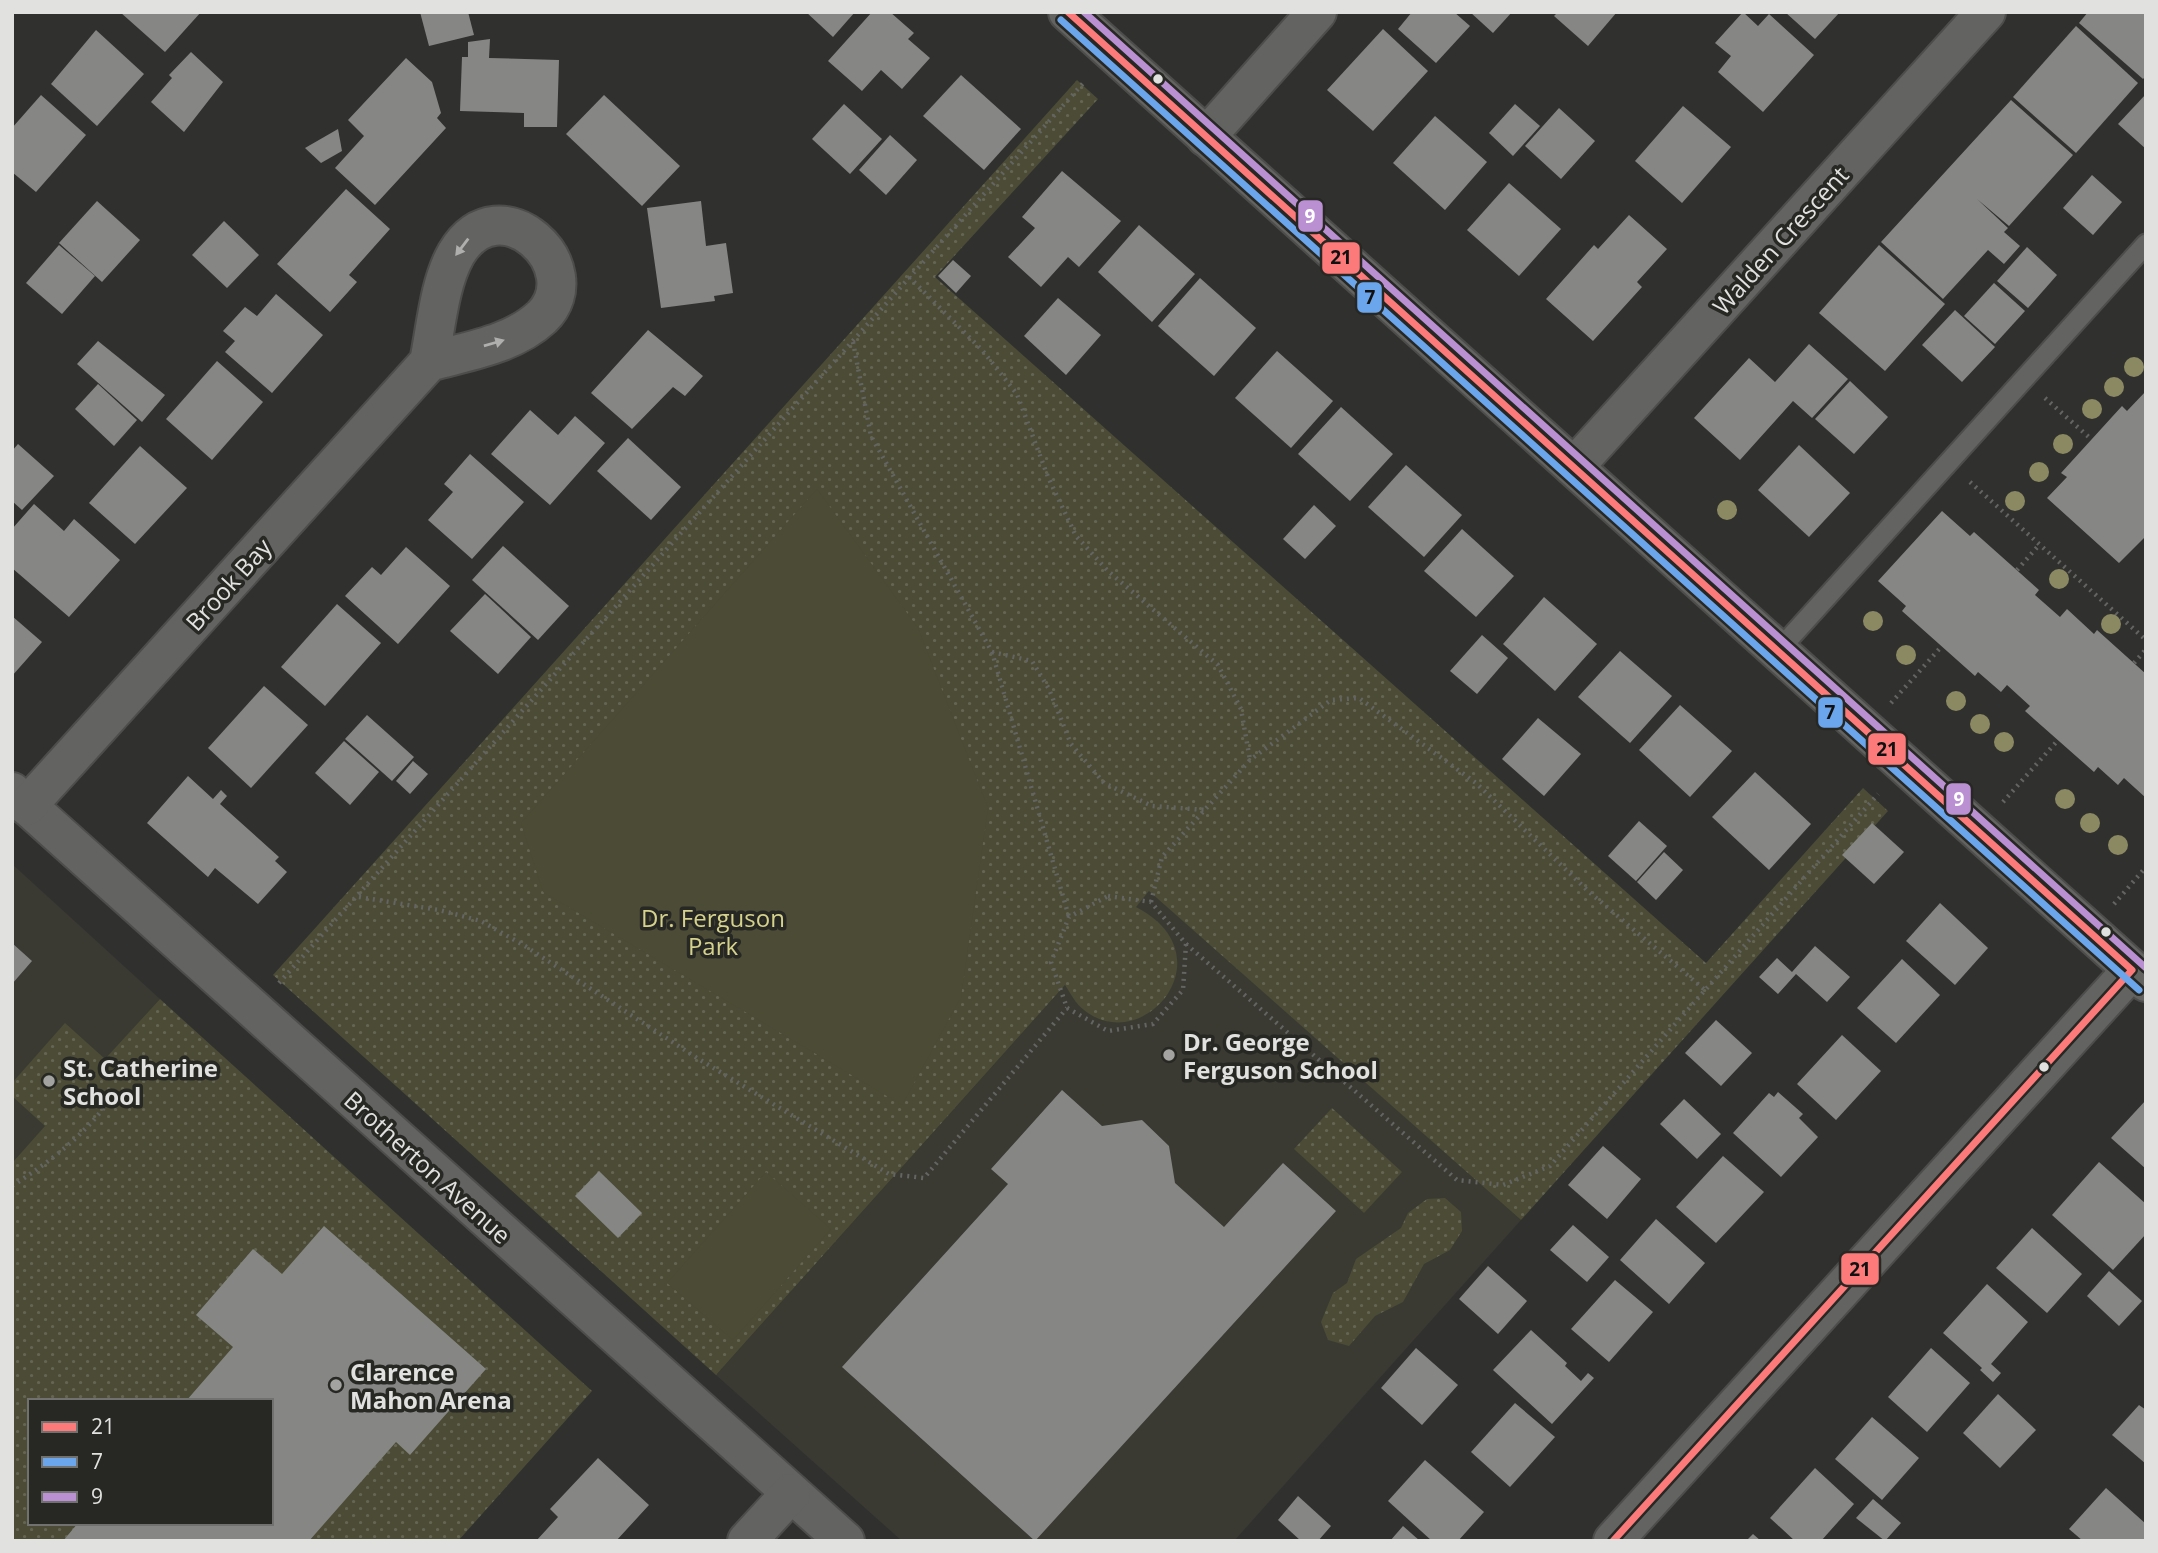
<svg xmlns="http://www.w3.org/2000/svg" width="2158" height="1553" font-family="'Open Sans',sans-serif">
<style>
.built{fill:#3a3a32}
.park{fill:url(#park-dots);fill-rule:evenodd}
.garden{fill:#4b4b36}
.building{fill:#868685}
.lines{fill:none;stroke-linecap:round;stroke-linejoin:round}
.service-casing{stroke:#4d4d4c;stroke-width:23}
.minor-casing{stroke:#4d4d4c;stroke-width:42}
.tertiary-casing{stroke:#4d4d4c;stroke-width:42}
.path{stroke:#646463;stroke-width:4.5;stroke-dasharray:2 5;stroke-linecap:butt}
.service{stroke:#636362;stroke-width:19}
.minor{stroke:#636362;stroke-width:38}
.tertiary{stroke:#636362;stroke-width:38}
.bus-1-casing{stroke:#272724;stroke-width:12}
.bus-2-casing{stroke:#272724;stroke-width:12}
.bus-3-casing{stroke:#272724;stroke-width:12}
.bus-1{stroke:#fc7a7a;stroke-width:7}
.bus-2{stroke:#6ba6ed;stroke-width:7}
.bus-3{stroke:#ba90d3;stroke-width:7}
.tree{fill:#8b8962}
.oneway{fill:#afafad}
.bus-dot{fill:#e1e1df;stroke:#272724;stroke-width:2.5}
.poi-dot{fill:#a3a3a1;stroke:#272724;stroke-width:2.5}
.labels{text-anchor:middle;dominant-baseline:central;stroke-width:7;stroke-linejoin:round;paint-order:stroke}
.street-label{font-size:24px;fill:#e1e1df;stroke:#272724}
.park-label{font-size:24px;fill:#d5d28c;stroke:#272724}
.poi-label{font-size:24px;font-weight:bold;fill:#e1e1df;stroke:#272724;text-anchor:start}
.line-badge{stroke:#272724;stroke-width:2.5}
.badge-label{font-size:19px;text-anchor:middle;font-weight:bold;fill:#fff}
.pale-badge-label{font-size:19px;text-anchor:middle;font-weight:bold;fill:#111}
</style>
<defs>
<pattern id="park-dots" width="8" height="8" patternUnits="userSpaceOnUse" patternTransform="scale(1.75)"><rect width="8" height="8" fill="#4b4b36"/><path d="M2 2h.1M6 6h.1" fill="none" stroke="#656553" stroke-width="1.8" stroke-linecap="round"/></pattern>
</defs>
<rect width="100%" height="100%" fill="#30302f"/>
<!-- built -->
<g class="built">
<path d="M12 864 160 999 12 1163Z"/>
<path d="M1150 890 1521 1220 1234 1541H902L716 1375Z"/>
</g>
<!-- park -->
<g class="park">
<path d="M1077 80 1098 99 935 277 1706 963 1863 788 1888 811 1521 1220 1149 891 1136 907C1229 955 1144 1058 1084 1010 1075 1003 1071 994 1065 985L716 1375 273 975Z"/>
<path d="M160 999 592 1391 458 1541H12V1163L45 1126 12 1096V1083L65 1023 105 1059ZM30 1401H271V1523H30Z"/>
<path d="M1332 1108 1402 1172 1364 1213 1294 1149Z"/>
<path d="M1445 1198 1461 1212 1462 1231 1450 1250 1424 1264 1403 1302 1375 1316 1349 1346 1328 1340 1321 1322 1333 1293 1347 1283 1356 1259 1401 1228 1408 1213 1427 1199Z"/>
</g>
<!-- garden -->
<g class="garden">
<path d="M817 489 918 628 988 808 961 997 902 1105 543 892 521 823Z"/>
<path d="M766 1172 831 1229 733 1340 667 1283Z"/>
</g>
<!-- building -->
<g class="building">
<path d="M120 12H201L165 52Z"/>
<path d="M420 12H468L474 35 429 46Z"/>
<path d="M806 12H855L833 37Z"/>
<path d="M872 12H890L914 33 908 39 930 58 902 89 881 70 862 91 828 61Z"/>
<path d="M1412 12H1454L1470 26 1436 63 1398 29Z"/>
<path d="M1470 12H1512L1493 33Z"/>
<path d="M1558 12H1617L1588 46 1554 16Z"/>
<path d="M1743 12 1758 26 1769 14 1814 55 1763 112 1718 72 1731 56 1715 43Z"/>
<path d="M1785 12H1840L1815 39Z"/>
<path d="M2088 12H2146V76L2143 79 2079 23Z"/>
<path d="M2076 26 2138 83 2076 153 2013 97Z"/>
<path d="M1383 29 1428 71 1373 131 1327 90Z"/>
<path d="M96 30 144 74 97 126 51 84Z"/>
<path d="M490 39 489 58 559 60 557 127H524V113L460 111 462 57H468V42Z"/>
<path d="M191 52 223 82 184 132 151 102 172 78 169 75Z"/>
<path d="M406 58 432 82 441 113 437 118 446 128 375 205 335 168 364 136 348 120Z"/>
<path d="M961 75 1021 129 984 170 923 116Z"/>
<path d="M2146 94V149L2118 124Z"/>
<path d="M41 95 86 135 36 192 12 172V128Z"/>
<path d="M604 95 680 166 642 206 566 134Z"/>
<path d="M2011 100 2073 155 2009 226 1977 199 2008 228 2004 232 2020 246 2004 264 1988 250 1943 299 1881 242Z"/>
<path d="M844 104 882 139 850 174 812 139Z"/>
<path d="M1515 104 1540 126 1513 156 1489 133Z"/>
<path d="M1683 106 1731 147 1682 203 1635 161Z"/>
<path d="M1559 108 1595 141 1561 179 1525 146Z"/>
<path d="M1435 116 1487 162 1445 210 1393 163Z"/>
<path d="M338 129 342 151 321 163 305 148Z"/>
<path d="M890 135 917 160 886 195 859 170Z"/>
<path d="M1062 171 1121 221 1079 267 1068 257 1041 287 1008 257 1035 228 1022 217Z"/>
<path d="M2092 175 2122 202 2093 235 2063 208Z"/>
<path d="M1509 183 1561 229 1519 276 1467 230Z"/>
<path d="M346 189 390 229 349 275 357 282 330 312 277 264Z"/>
<path d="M97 201 140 240 102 282 59 243Z"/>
<path d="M701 201 706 246 726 243 733 293 714 296 715 301 661 308 647 208Z"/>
<path d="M1629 215 1667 249 1637 282 1642 287 1593 341 1546 299 1594 245 1598 249Z"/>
<path d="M224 221 259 255 227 288 192 255Z"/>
<path d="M1139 225 1195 274 1152 322 1098 272Z"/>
<path d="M59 245 95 276 62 314 26 283Z"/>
<path d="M1879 245 1945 304 1885 371 1819 313Z"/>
<path d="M2027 247 2057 275 2028 308 1997 281Z"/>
<path d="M953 260 971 276 956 293 938 276Z"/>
<path d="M1200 278 1256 328 1214 376 1158 326Z"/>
<path d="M1994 283 2025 311 1995 344 1964 316Z"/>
<path d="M276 294 323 335 272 393 225 352 235 341 223 331 245 307 257 316Z"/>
<path d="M1058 298 1101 335 1066 375 1024 336Z"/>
<path d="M1955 310 1995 347 1962 382 1922 345Z"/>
<path d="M648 330 703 376 685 396 673 387 632 429 591 393Z"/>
<path d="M98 341 165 395 142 422 77 364Z"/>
<path d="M1809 344 1848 379 1812 418 1793 401 1740 460 1694 418 1749 358 1775 382Z"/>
<path d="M1277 351 1333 401 1291 448 1235 398Z"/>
<path d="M217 361 263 402 212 460 166 419Z"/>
<path d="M1850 381 1888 417 1854 454 1815 419Z"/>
<path d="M98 384 137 420 114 446 75 409Z"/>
<path d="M2146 391V536L2119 563 2047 498 2067 477 2061 473 2122 406 2127 411Z"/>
<path d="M1341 407 1393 454 1350 501 1298 454Z"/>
<path d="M530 410 558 435 575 416 605 443 550 505 491 454Z"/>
<path d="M628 438 681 487 651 520 597 471Z"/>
<path d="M18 444 54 476 22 510 12 501V451Z"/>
<path d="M1799 445 1850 493 1809 537 1758 490Z"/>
<path d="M140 446 187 488 135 544 89 503Z"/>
<path d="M470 454 524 502 472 559 428 520 453 492 444 484Z"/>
<path d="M1406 465 1462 515 1424 557 1368 507Z"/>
<path d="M34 504 64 531 74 519 120 560 69 617 12 568V529Z"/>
<path d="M1314 505 1336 526 1305 559 1283 539Z"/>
<path d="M1942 511 1970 536 1974 532 2039 590 2035 595 2060 617 2067 609 2094 634 2097 630 2146 674V798L2124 778 2118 785 2098 767 2094 772 2025 711 2030 706 2007 685 2001 692 1978 672 1975 676 1902 611 1906 606 1878 581Z"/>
<path d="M1462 529 1514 576 1476 617 1424 571Z"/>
<path d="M503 546 569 606 538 640 472 580Z"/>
<path d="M406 547 450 586 398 644 345 596 372 567 381 575Z"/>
<path d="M485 594 531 637 498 674 450 631Z"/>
<path d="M1544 597 1597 644 1555 691 1503 644Z"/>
<path d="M337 604 381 643 325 706 281 667Z"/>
<path d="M12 616 42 642 12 676Z"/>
<path d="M1482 635 1508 658 1477 694 1450 671Z"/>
<path d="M1620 651 1672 696 1630 743 1578 697Z"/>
<path d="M264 686 308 725 251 788 208 748Z"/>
<path d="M1680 705 1732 751 1690 797 1639 750Z"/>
<path d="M367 715 414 757 392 781 345 739Z"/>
<path d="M1538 718 1581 754 1544 796 1502 759Z"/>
<path d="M344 741 379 772 350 805 315 773Z"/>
<path d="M413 761 428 774 410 794 396 781Z"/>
<path d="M1755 772 1811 824 1769 870 1712 817Z"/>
<path d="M188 776 213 799 221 790 227 796 220 804 279 857 275 861 287 872 258 904 215 868 208 877 147 823Z"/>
<path d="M1639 821 1667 846 1636 881 1608 856Z"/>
<path d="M1872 823 1904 852 1874 884 1842 855Z"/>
<path d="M1664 852 1683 870 1656 900 1637 882Z"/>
<path d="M1940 903 1988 948 1955 985 1906 941Z"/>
<path d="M12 943 32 961 12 984Z"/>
<path d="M1815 946 1850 977 1827 1002 1796 974 1778 994 1759 977 1777 958 1792 972Z"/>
<path d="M1902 959 1940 995 1896 1043 1857 1008Z"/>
<path d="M1716 1020 1752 1053 1721 1086 1685 1053Z"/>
<path d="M1842 1035 1881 1071 1836 1120 1797 1084Z"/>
<path d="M1062 1090 1102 1126 1142 1120 1169 1146 1175 1183 1224 1227 1283 1163 1336 1211 1035 1541 842 1367 1008 1184 991 1169Z"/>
<path d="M1778 1092 1803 1114 1799 1118 1818 1137 1781 1177 1733 1133 1769 1093 1774 1097Z"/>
<path d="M1684 1099 1721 1134 1697 1159 1660 1124Z"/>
<path d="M2146 1100V1169L2111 1138Z"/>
<path d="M1603 1146 1641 1179 1607 1219 1568 1185Z"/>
<path d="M1723 1156 1764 1192 1716 1243 1676 1207Z"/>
<path d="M2099 1162 2146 1204V1234L2113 1270 2052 1215Z"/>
<path d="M599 1171 642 1213 618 1238 575 1196Z"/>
<path d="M1656 1219 1705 1263 1669 1304 1620 1260Z"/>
<path d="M1573 1225 1609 1257 1587 1282 1550 1250Z"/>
<path d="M324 1226 486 1369 410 1455 396 1442 309 1541H63L78 1523H271V1401H186L233 1347 196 1315 253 1249 282 1274Z"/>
<path d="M2032 1228 2082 1274 2047 1313 1996 1268Z"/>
<path d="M1488 1266 1527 1301 1498 1334 1459 1299Z"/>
<path d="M2109 1271 2142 1301 2119 1326 2087 1296Z"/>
<path d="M1615 1280 1653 1312 1609 1362 1571 1329Z"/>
<path d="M1987 1284 2028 1322 1991 1364 2001 1373 1993 1382 1980 1370 1982 1368 1943 1333Z"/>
<path d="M1531 1330 1567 1363 1565 1366 1581 1381 1588 1373 1594 1378 1552 1424 1493 1370Z"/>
<path d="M1416 1348 1458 1385 1422 1425 1381 1388Z"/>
<path d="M1931 1348 1970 1383 1927 1432 1888 1397Z"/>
<path d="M1998 1394 2036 1430 2000 1468 1963 1433Z"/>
<path d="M1515 1403 1555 1437 1510 1487 1471 1452Z"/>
<path d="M2139 1405 2146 1410V1464L2112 1435Z"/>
<path d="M1872 1417 1919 1458 1882 1500 1835 1459Z"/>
<path d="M598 1458 649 1505 616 1541H536L558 1517 550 1509Z"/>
<path d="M1425 1460 1484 1512 1458 1541H1432L1388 1501Z"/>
<path d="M1815 1468 1854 1504 1821 1541H1795L1770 1518Z"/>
<path d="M2106 1488 2146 1524V1541H2083L2069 1529Z"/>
<path d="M1298 1496 1331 1526 1318 1541H1301L1278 1520Z"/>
<path d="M1873 1499 1901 1523 1885 1541 1856 1518Z"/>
<path d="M1403 1526 1420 1541H1390Z"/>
<path d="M1753 1534 1761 1541H1746Z"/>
</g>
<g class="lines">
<!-- service casing -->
<g class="service-casing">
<path id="service" d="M1778 651 2146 244"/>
</g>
<!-- minor casing -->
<g class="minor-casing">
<g id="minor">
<path d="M1206 137 1317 12"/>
<path d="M1574 467 1986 12"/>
<path d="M12 792 845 1541"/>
<path d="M27 806 429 362C436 328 439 284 456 254 500 180 592 268 542 317 512 345 467 351 429 362"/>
<path d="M747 1541 791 1493"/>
</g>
</g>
<!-- tertiary casing -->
<g class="tertiary-casing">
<g id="tertiary">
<path d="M1068 12 2146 982"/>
<path d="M1613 1541 2132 970"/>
</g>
</g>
<!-- path -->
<g class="path">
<path d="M909 277 982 350 1017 394 1048 477 1076 536 1108 571 1218 665 1241 709 1250 760"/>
<path d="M853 342 871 436 992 652 1069 917"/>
<path d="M2045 398 2091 439"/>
<path d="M1970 482 2146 640"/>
<path d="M2017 570 2040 544"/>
<path d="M992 652 1032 661 1049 689 1071 744 1104 783 1152 806 1206 810"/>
<path d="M2134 663 2146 649"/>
<path d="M1891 703 1942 646"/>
<path d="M2003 802 2058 740"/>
<path d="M1108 896 1151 902 1186 944 1183 990 1153 1024 1108 1031 1067 1008 1051 962 1069 917Z"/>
<path d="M359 897 439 910 481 921 525 946 697 1058 889 1174 924 1178 1067 1008"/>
<path d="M1151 902 1162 857 1250 760 1331 700 1359 698 1476 783 1588 891 1705 990"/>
<path d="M2114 904 2146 867"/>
<path d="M1186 944 1457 1180 1503 1185 1550 1166 1878 794"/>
<path d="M279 983 1085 81"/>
<path d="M12 1186C51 1161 85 1135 112 1097"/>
</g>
<!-- service -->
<use href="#service" class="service"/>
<!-- minor -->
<use href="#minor" class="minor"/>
<!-- tertiary -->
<use href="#tertiary" class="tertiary"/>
<!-- bus-1 casing -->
<g class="bus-1-casing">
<path id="bus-1" d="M1068 12 2132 970 1613 1541"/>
</g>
<!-- bus-2 casing -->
<g class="bus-2-casing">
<path id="bus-2" d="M1061 20 2139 990"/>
</g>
<!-- bus-3 casing -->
<g class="bus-3-casing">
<path id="bus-3" d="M1084 12 2146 968"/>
</g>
<!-- bus-1 -->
<use href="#bus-1" class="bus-1"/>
<!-- bus-2 -->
<use href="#bus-2" class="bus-2"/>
<!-- bus-3 -->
<use href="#bus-3" class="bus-3"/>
</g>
<!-- trees -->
<g class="tree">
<circle cx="2134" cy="367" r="10"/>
<circle cx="2114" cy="387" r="10"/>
<circle cx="2092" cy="409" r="10"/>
<circle cx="2063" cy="444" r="10"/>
<circle cx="2039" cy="472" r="10"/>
<circle cx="2015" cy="501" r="10"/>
<circle cx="1727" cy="510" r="10"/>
<circle cx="2059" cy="579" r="10"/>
<circle cx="1873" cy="621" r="10"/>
<circle cx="2111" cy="624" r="10"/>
<circle cx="1906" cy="655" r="10"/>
<circle cx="1956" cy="701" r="10"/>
<circle cx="1980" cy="724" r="10"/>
<circle cx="2004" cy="742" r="10"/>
<circle cx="2065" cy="799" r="10"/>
<circle cx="2090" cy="823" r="10"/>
<circle cx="2118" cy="845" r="10"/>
</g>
<!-- one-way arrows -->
<defs><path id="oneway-solid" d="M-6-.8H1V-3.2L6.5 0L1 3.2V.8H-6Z" transform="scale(1.75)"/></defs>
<g class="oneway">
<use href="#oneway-solid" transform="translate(462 247) rotate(127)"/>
<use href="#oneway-solid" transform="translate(494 343) rotate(-16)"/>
</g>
<!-- markers -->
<g class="bus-dot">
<circle cx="1158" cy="79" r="6"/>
<circle cx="2106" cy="932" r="6"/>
<circle cx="2044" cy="1067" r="6"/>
</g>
<g class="poi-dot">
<circle cx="1169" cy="1055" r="7"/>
<circle cx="49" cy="1081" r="7"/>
<circle cx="336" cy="1385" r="7"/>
</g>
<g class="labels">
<!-- street labels -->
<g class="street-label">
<text transform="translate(1780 240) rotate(-48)">Walden Crescent</text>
<text transform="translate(228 584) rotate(-48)">Brook Bay</text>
<text transform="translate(428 1167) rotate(42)">Brotherton Avenue</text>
</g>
<!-- park labels -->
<g class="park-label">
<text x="713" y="917">Dr. Ferguson<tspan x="713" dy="28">Park</tspan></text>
</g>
<!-- poi labels -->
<g class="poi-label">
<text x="1183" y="1041">Dr. George<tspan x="1183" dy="28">Ferguson School</tspan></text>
<text x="63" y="1067">St. Catherine<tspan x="63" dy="28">School</tspan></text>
<text x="350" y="1371">Clarence<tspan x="350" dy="28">Mahon Arena</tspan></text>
</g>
</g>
<g class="line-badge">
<rect x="1297" y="199" width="27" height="34" rx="7" fill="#ba90d3"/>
<rect x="1321" y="241" width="40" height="34" rx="7" fill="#fc7a7a"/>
<rect x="1356" y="281" width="27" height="33" rx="7" fill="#6ba6ed"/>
<rect x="1817" y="696" width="27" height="33" rx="7" fill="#6ba6ed"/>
<rect x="1867" y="732" width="40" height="34" rx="7" fill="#fc7a7a"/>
<rect x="1945" y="782" width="27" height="34" rx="7" fill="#ba90d3"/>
<rect x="1840" y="1252" width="40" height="34" rx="7" fill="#fc7a7a"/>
</g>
<g class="badge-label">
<text x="1310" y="223">9</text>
<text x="1959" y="806">9</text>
</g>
<g class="pale-badge-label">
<text x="1341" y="264">21</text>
<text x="1370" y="304">7</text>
<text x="1830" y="719">7</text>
<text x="1887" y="756">21</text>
<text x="1860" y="1276">21</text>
</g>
<!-- border -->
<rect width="2158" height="1553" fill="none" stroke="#e1e1df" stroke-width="28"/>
<!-- legend -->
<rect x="28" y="1399" width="245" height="126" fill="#272724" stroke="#71716f" stroke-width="2"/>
<rect x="42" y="1422" width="35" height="10" fill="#fc7a7a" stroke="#71716f" stroke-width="2"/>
<text x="91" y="1434" font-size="21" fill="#e1e1df">21</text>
<rect x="42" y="1457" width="35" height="10" fill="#6ba6ed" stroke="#71716f" stroke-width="2"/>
<text x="91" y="1469" font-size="21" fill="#e1e1df">7</text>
<rect x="42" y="1492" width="35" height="10" fill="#ba90d3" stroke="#71716f" stroke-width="2"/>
<text x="91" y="1504" font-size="21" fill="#e1e1df">9</text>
</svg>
